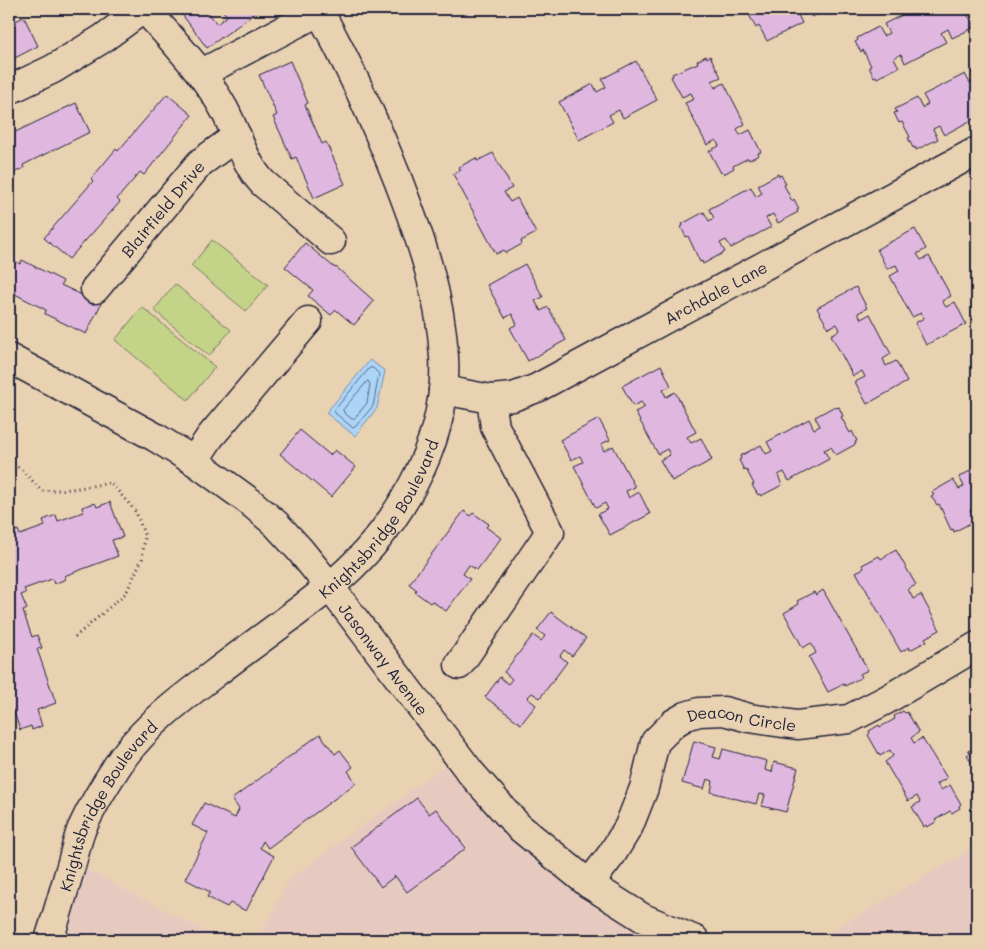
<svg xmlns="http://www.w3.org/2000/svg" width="986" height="949" font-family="Mali,sans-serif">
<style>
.built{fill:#e6cac0}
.green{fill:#c3d387;stroke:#727a61}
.water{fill:#abd4f6;stroke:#748dab}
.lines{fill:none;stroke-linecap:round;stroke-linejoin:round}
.shore{stroke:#596986;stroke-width:1}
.building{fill:#dfb7df;stroke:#22223b}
.minor-casing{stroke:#22223b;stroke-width:31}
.path{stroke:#22223b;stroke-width:3;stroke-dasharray:1 4;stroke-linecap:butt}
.minor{stroke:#e9d2b2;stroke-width:28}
.labels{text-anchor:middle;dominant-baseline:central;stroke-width:5;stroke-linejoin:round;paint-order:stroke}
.street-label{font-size:16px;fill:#22223b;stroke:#e9d2b2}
</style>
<rect width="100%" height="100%" fill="#e9d2b2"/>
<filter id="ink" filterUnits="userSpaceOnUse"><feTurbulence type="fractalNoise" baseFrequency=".02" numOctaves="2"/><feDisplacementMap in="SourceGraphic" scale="10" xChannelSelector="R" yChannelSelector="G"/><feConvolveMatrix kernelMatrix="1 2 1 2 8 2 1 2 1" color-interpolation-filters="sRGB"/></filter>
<g filter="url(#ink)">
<!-- built -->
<g class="built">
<path d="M457 757 517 826 691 940H258L289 879Z"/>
<path d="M977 846V940H817Z"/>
<path d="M70 861 222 940H47Z"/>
</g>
<!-- green -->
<g class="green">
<path d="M212 240 268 285 246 311 191 266Z"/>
<path d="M175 284 231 330 209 356 154 310Z"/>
<path d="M142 307 215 367 188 400 115 340Z"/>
</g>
<!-- water -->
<path class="water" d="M370 360 385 371 377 408 355 436 326 413Z"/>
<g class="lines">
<!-- shore -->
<g class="shore">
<path d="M370 368H373L379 374 373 406 355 427 353 428 335 413 334 411Z"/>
<path d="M368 381 370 384 367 403 354 419H352L344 413 343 410Z"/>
</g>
</g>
<!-- building -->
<g class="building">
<path d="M178 9H212L208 12 217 24 227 16 221 9H261L207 48Z"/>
<path d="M749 9H828L812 17 808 10 798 15 802 23 767 41 759 26 756 28 747 11Z"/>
<path d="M914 9H929L931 12 936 9H963L974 24 972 25 973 28 952 38 948 29 941 33 946 42 905 63 901 54 894 58 899 67 877 78 876 76 874 77 869 67 871 66 863 50 861 52 855 42 858 40 857 38 878 27 883 36 889 33 884 24Z"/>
<path d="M24 17 38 46 9 61V24Z"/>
<path d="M706 56 707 58 710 56 721 77 712 81 715 88 724 83 745 124 737 129 740 135 750 130 761 152 758 153 759 155 749 160 748 158 733 166 734 168 724 174 723 171 721 173 709 151 719 146 716 140 707 145 685 103 694 99 691 93 682 97 671 77 673 76 672 74 698 63 697 61Z"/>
<path d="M290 61 308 103 305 105 322 144 326 142 345 184 314 198 296 157 292 159 273 117 277 115 259 75Z"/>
<path d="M636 61 657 100 623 118 619 110 609 115 613 122 579 140 559 102 593 84 597 92 606 87 602 79Z"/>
<path d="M977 68V117L944 135 939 126 933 129 938 139 916 150 915 147 913 148 908 138 910 137 902 122 899 123 894 113 897 112 895 109 917 98 922 108 928 104 923 95 965 74 970 83 976 80 971 71Z"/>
<path d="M167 94 192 115 144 175 140 172 117 199 120 202 69 259 44 238 93 181 91 179 116 149 118 151Z"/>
<path d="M76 103 90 132 23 165 24 168 9 175V135Z"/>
<path d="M493 153 512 188 504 192 510 202 517 198 536 233 521 241 522 244 506 253 504 250 496 254 453 174 461 170 459 167 476 158 477 161Z"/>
<path d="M778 174 779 176 781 175 786 184 784 185 792 201 794 199 799 209 797 210 798 212 778 223 773 214 766 218 771 227 731 248 726 240 720 243 725 252 703 264 702 261 700 262 688 236 686 237 681 227 683 226 682 224 704 212 709 221 714 218 709 209 751 187 756 197 762 193 758 185Z"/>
<path d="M915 229 926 249 917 254 921 260 929 256 951 296 942 301 946 307 955 302 966 324 926 345 915 323 924 318 921 313 912 317 890 276 899 271 896 265 887 269 877 249Z"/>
<path d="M305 243 335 268 336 267 374 301 354 325 336 310 331 315 308 296 313 290 285 267Z"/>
<path d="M9 258 20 264 22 260 63 281 61 285 101 304 86 334 45 314 46 310 9 291Z"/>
<path d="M525 264 543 297 535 301 541 311 548 307 566 340 528 361 510 328 517 324 512 314 505 318 487 285Z"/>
<path d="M856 287 867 308 858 313 861 319 870 314 891 354 883 359 886 366 896 361 907 382 867 404 855 382 865 377 862 371 853 376 831 335 840 330 837 324 828 328 817 308Z"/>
<path d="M661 365 671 386 663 390 666 397 675 392 696 432 687 437 691 443 701 438 712 460 672 481 660 460 670 455 667 449 658 454 635 412 645 407 641 402 633 406 622 386Z"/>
<path d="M835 406 836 408 839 407 843 416 841 417 850 433 852 431 857 441 855 442 856 444 836 455 831 447 824 450 829 459 789 481 784 472 778 475 782 485 761 496 760 494 758 495 752 485 754 484 746 469 744 470 739 460 741 459 740 456 761 445 766 454 772 451 767 442 809 419 814 429 820 426 815 417Z"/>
<path d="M599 419 610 440 601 444 604 451 613 446 635 487 626 491 629 498 639 492 650 514 610 535 598 514 608 509 605 503 596 508 574 466 583 462 580 456 571 460 560 440Z"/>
<path d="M300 430 330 455 335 450 356 467 331 497 280 454Z"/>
<path d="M977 467V508L970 510 976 520 954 532 953 529 951 530 939 504 937 505 931 496 934 495 932 492 953 480 959 489 964 486 959 477Z"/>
<path d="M110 502 123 537 112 540 118 556 64 576 66 579 54 584 52 579 24 589 26 593 21 595 27 609 23 611 32 637 37 635 42 648 37 649 56 703 37 710 42 726 32 730 31 726 20 730 12 707 9 708V540L12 539 10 533 18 530 20 535 45 526 43 520 56 515 58 521 83 512 82 507 95 503 97 507Z"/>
<path d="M464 511 471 516 473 513 489 524 486 527 501 538 477 570 469 565 463 574 470 579 446 611 432 601 430 603 415 592 417 590 409 584Z"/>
<path d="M896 550 916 585 908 589 913 599 921 595 940 630 925 638 927 641 910 650 909 647 901 652 856 572 864 568 862 565 879 556 881 559Z"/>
<path d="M823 590 868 670 860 674 862 677 845 686 844 684 828 692 809 657 816 653 811 643 803 648 784 613 799 604 797 601 814 592 816 595Z"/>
<path d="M551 612 586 638 572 656 564 650 560 656 567 662 540 698 532 693 527 698 536 705 521 724 485 697 500 677 508 684 512 679 504 672 533 635 541 641 545 636 537 630Z"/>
<path d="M903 711 905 713 907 712 919 732 911 738 914 743 922 738 947 778 937 784 941 790 950 785 961 804 959 806 960 808 952 813 950 811 935 820 936 822 927 827 926 825 924 827 912 807 920 802 917 796 908 801 885 762 893 756 890 750 880 756 868 735 870 733 869 731 879 725 880 727 895 719 894 716Z"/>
<path d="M320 734 335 754 340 750 353 767 348 771 356 783 268 848 263 841 260 848 274 856 246 911 230 903 227 907 207 897 210 892 185 879 208 833 192 825 204 803 235 818 239 809 232 799Z"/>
<path d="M694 741 716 747 713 757 720 759 723 749 767 761 765 770 772 772 774 762 798 768 786 812 762 806 765 795 759 794 756 804 711 792 713 781 707 779 704 789 682 783Z"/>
<path d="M977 746V767L975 763 973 765 967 755 970 753 968 751Z"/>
<path d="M417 798 429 814 436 809 466 848 407 892 395 876 381 887 351 847Z"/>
</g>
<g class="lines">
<!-- minor casing -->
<g class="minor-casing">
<g id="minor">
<path d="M145 9C173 41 203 71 224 109 237 133 244 163 263 183L331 241"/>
<path d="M202 73 320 11"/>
<path d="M9 90 53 69 102 39 143 9"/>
<path id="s1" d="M95 289 200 163 237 136"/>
<path id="s2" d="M9 358 155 437 194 461 249 501 276 524 300 550 330 587 471 773 518 826 589 884 643 918 695 940"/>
<path id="s3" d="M443 390 491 399 513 397 537 388 977 151"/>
<path d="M194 461 210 437 308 321"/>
<path d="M459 665 550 532 495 427 491 399"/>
<path id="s4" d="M589 884 612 854 629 826 644 788 655 742 674 723 686 716 699 712 724 711 749 718 797 725 849 719 886 700 977 646"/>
<path id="s5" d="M49 940C57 915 64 890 71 866 75 853 77 840 82 828 93 804 109 778 124 756 149 723 181 699 214 674 252 645 292 617 329 587 395 534 449 443 444 357 441 295 420 237 398 180 375 122 349 64 318 9"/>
</g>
</g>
<!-- path -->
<path class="path" d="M9 462 21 469 42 491 72 489 111 483 136 512 145 537 142 559 126 593 75 637"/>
<!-- minor -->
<use href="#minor" class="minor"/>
</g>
</g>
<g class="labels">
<!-- street labels -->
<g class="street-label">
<text stroke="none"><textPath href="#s1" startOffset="105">Blairfield Drive</textPath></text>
<text stroke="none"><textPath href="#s3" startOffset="299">Archdale Lane</textPath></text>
<text stroke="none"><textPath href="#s5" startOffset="552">Knightsbridge Boulevard</textPath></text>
<text stroke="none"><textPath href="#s2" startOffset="488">Jasonway Avenue</textPath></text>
<text stroke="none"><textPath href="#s4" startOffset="256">Deacon Circle</textPath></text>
<text stroke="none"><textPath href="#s5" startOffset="148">Knightsbridge Boulevard</textPath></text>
</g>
</g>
<!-- margin -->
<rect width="986" height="949" fill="none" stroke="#e9d2b2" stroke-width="30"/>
<rect x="15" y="15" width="956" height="919" fill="none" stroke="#22223b" stroke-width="2" filter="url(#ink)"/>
</svg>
